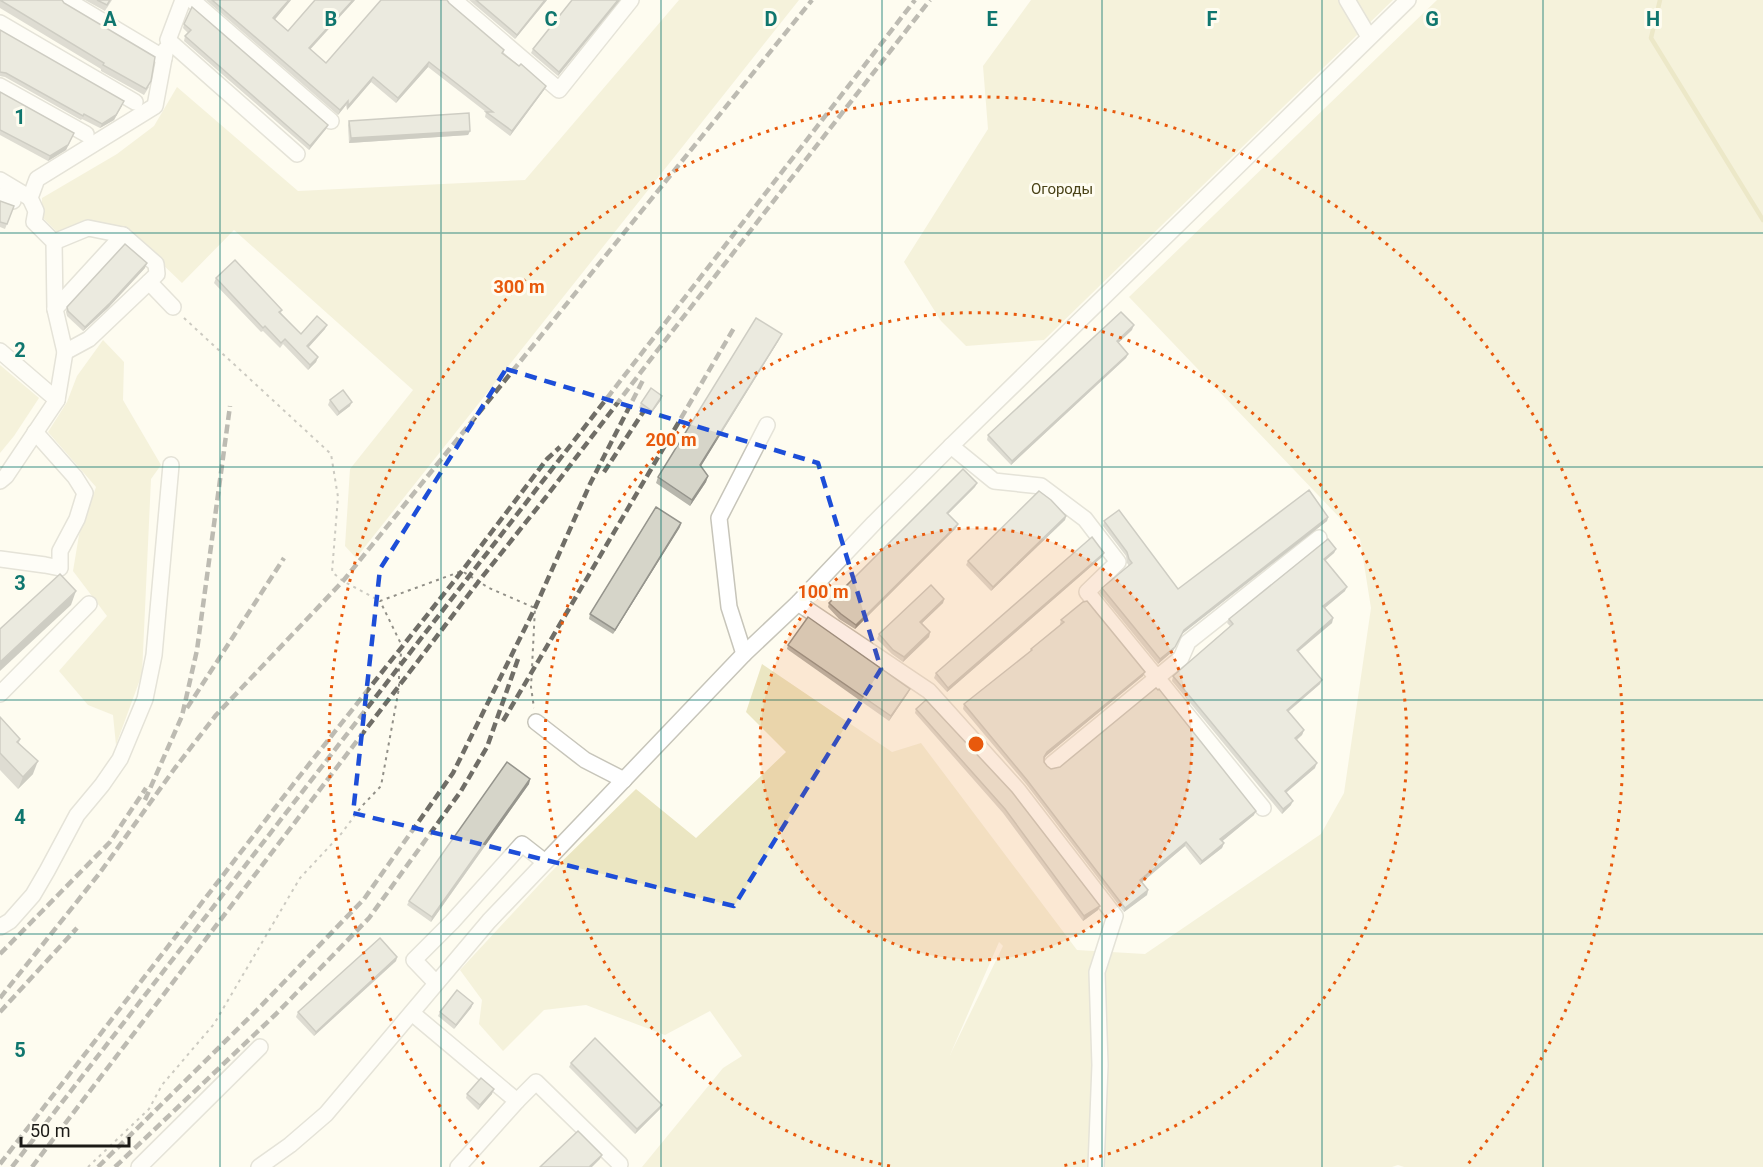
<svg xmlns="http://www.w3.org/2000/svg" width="1763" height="1167" font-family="Roboto,sans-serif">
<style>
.green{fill:#ebe6c2;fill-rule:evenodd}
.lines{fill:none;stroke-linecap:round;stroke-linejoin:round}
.stream{stroke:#d8d097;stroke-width:4.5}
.minor-casing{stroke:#c7c5ba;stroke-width:18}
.path{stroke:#918f87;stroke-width:2;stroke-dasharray:3 4.5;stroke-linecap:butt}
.minor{stroke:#fff;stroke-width:15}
.rail{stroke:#706e67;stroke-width:4.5;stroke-dasharray:9 4.5;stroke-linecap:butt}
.wall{fill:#b8b7ad}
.shaded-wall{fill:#96958d}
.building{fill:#d6d5c9;stroke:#96958d;stroke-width:1.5}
.marked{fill:none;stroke:#1d4ed8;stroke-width:4.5;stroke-dasharray:12 8;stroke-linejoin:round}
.grid{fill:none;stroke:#0f766e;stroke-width:1.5;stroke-opacity:0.55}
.ring{fill:none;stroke:#e8590c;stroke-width:3;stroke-dasharray:3 6}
.labels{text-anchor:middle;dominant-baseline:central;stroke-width:6;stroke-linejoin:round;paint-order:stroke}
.park-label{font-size:15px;fill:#494217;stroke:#fefcf0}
.grid-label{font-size:20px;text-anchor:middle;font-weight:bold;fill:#0f766e;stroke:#fefcf0;stroke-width:6;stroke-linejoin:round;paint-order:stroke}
.centre{fill:#e8590c;stroke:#fefcf0;stroke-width:3}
.ring-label{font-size:18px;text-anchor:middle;font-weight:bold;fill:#e8590c;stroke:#fefcf0;stroke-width:6;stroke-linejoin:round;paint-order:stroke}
</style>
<rect width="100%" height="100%" fill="#fefcf0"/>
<!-- green -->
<g class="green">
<path d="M679 0H799L356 558 345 546 350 469 413 390 234 230 182 283 134 237 58 233 42 217V198L117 154 154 126 177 87 298 191 525 180Z"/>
<path d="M1031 0H1393L1044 340 966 346 941 321 904 262 988 129 983 66Z"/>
<path d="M1437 0H1763V1167H1404L1398 1165 1392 1167H642L723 1068 742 1056 710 1011 665 1035 586 1005 544 1010 503 1051 479 1024 482 1000 460 970 550 873 636 789 696 838 786 752 746 712 762 664 892 752 921 743 1077 950 1145 954 1321 834 1344 793 1371 608 1360 539 1129 297ZM999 942 1003 946 950 1055Z"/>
<path d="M103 340 124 362 123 400 161 465 151 479 142 674 116 745 113 715 88 705 59 671 107 616 73 571 79 535 96 487 48 432 67 402 77 376Z"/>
<path d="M0 365 39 398 14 436 0 453Z"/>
</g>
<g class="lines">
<!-- stream -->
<path class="stream" d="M1660 0 1651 38 1763 220"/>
<!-- minor casing -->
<g class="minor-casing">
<g id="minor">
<path d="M67 0 164 58 166 49"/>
<path d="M183 0 168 40 297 154"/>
<path d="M192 0 331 121"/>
<path d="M454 0 559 90 631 0"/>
<path d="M1347 0 1369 37"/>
<path d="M0 23 135 102"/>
<path d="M0 86 86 134"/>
<path d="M0 180 30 198"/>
<path d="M0 196 13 201"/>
<path d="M123 235 55 309 65 352 89 339 149 282 173 307"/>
<path d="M54 242 88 228 123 235 156 264 157 274 149 282"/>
<path d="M55 309 54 242 34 222 36 211 30 198 37 179 155 106 164 58"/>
<path d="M0 351 57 400"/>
<path d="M951 446 994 481 1041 486 1085 519 1118 562 1087 592 1263 808"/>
<path d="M0 481 6 476 57 400 65 352"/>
<path d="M0 559 45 565 60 568V551L77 519 85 493 75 477 35 432"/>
<path d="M798 603 929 691 1018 790 1115 916 1097 972 1100 1065 1096 1167"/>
<path d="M744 654 729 607 719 518 767 425"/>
<path d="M0 694 89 604"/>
<path d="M536 722 585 760 624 780"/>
<path d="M1052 764 1181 658 1188 642 1319 538"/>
<path d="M0 927 10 921 33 895 47 871 77 815 102 785 120 759 145 699 154 655 171 465"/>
<path d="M436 983 414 960 452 922 522 844 545 862"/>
<path d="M412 1013 517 1101 458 1167"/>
<path d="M517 1101 536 1082 620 1164"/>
<path d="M139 1167 260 1047"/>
<path d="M259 1167 290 1145 326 1114 489 921 744 654 798 603 874 523 951 446 1408 0"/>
</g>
</g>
<!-- path -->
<g class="path">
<path d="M184 318 331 454 338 497 332 572 343 581 380 601 462 571 489 588 535 608 531 687 534 708"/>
<path d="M88 1167 149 1109 162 1085 214 1024 300 878 341 834 362 806 381 786 399 688V669L402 646 380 601"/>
</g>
<!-- minor -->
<use href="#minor" class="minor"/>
<!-- rail -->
<g class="rail">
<path d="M604 472 651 400"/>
<path d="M187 708 284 558"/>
<path d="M503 721 734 328"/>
<path d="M145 800 182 716 197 650 230 406"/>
<path d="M0 954 110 842 146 788"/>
<path d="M0 998 99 874 175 768 216 715 343 581 812 0"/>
<path d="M0 1012 77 928"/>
<path d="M0 1164 295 782 462 571 547 459 560 447"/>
<path d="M12 1167 915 0"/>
<path d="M32 1167 479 581 546 497 660 347 930 0"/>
<path d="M98 1167 257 1010 364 899 453 773 535 608 590 484 643 380"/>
<path d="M115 1167 276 1014 369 918 461 791 487 747 518 659"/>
</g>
</g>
<!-- wall -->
<g class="wall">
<path d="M0 0 64 3 149 87 144 95 101 71V69L0 8Z"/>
<path d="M85 0H112L105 11Z"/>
<path d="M206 0H291L275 19 288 31 355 0 310 49 326 63 449 3 504 50 503 53 546 86 544 90 510 136 485 117 486 112 428 67 396 103 371 82 347 110 346 105 338 115Z"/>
<path d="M469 0H547L515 39Z"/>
<path d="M572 0H620L558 76 531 53 533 49Z"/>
<path d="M184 24 328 125 326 129 309 150 184 41 185 36 188 33 183 28Z"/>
<path d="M0 30 122 106 114 120 100 128 82 119 81 120 5 77 0 76Z"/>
<path d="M0 92 74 133 66 150 48 161 0 135Z"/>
<path d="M349 121 470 131 468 135 349 143 348 125Z"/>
<path d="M0 201 14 206 5 229 0 227Z"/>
<path d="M145 268 108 308 83 331 67 316 66 312 67 307Z"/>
<path d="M216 278 282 310 281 313 301 334 325 329 308 348 318 357 316 362 308 370 283 344 280 348 263 331 261 332 214 283Z"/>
<path d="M1132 330 1118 343 1128 354 1126 358 1011 465 987 440 988 435Z"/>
<path d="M779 340 701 466 708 476 706 482 690 506 656 483 658 477Z"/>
<path d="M330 400 350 406 337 416 328 405Z"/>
<path d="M661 400 650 415 639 408 641 403Z"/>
<path d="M975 487 948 514 958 524 956 528 855 629 839 619 828 607 829 603Z"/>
<path d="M1066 516 1065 520 991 591 966 565 968 561Z"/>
<path d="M1328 517 1327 521 1182 634 1173 651 1158 664 1100 593 1102 588 1129 566 1127 563 1126 556 1103 526 1104 521 1178 589Z"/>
<path d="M680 527 613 634 589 619 590 614Z"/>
<path d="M1336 549 1334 553 1325 561 1345 591 1325 608 1333 618 1332 623 1298 652 1320 684 1288 712 1304 730 1302 735 1297 740 1315 768 1286 793 1291 805 1282 814 1172 681 1173 676 1230 626 1227 623 1229 619Z"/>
<path d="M1104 553 1102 557 947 692 934 678 936 673Z"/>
<path d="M944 599 943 603 922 623 930 632 929 637 903 662 892 654 877 639 879 634Z"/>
<path d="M1061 620 1143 676 1046 756 1044 759V762L1047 766 1051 769 1254 815 1222 841 1224 843 1222 848 1200 865 1185 846 1142 882 1148 890 1147 895 1124 912 1026 784 963 709 964 704 1030 652 1031 649 1060 625V624Z"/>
<path d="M788 645 908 693 889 721 787 649Z"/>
<path d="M916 709 1100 906 1098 910 1083 921 1003 813 915 713Z"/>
<path d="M0 717 20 739 19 743 33 774 18 789 0 770Z"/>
<path d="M530 779 529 784 431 922 407 905 409 901Z"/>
<path d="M397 957 396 961 314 1036 296 1017 298 1012Z"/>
<path d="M473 1003 471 1008 454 1029 438 1016 440 1012Z"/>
<path d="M571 1063 662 1105 660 1109 635 1134 569 1067Z"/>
<path d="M467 1094H492L478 1110 466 1098Z"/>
</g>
<!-- shaded-wall -->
<g class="shaded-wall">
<path d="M289 0H291L272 23 273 18Z"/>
<path d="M353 0H355L307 53 309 48Z"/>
<path d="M545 0H547L515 39 517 35Z"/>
<path d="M618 0H620L558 76 559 72Z"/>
<path d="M429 62 428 67 396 103 398 98Z"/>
<path d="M373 77 371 82 347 110 348 106Z"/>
<path d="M546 86 544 90 510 136 512 131Z"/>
<path d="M124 101 114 120 100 128 102 124Z"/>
<path d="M348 101 346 105 338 115 340 110Z"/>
<path d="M328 125 326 129 309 150 310 146Z"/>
<path d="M470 131 468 135 349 143 351 138Z"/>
<path d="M74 133 66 150 48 161 50 156Z"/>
<path d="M147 263 145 268 108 308 83 331 85 327Z"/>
<path d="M327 325 325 329 305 351 307 346Z"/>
<path d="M1134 325 1132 330 1115 346 1117 341Z"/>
<path d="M782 334 779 340 698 471 700 465Z"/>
<path d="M1128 354 1126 358 1011 465 1012 461Z"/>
<path d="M318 357 316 362 308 370 310 365Z"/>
<path d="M662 396 661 400 650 415 652 411Z"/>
<path d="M352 402 350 406 337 416 339 412Z"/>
<path d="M708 476 706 482 690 506 692 500Z"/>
<path d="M977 483 975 487 945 517 947 513Z"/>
<path d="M1066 516 1065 520 991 591 993 587Z"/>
<path d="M1328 517 1327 521 1182 634 1173 651 1158 664 1160 659 1184 630Z"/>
<path d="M681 523 680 527 613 634 615 630Z"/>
<path d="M958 524 956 528 855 629 856 625Z"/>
<path d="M1336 549 1334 553 1322 563 1324 559Z"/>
<path d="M1104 553 1102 557 947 692 948 688Z"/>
<path d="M1347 587 1345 591 1321 611 1323 606Z"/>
<path d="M76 591 71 605 0 671V662Z"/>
<path d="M944 599 943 603 919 626 920 622Z"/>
<path d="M1333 618 1332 623 1295 654 1297 650Z"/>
<path d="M930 632 929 637 903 662 904 657Z"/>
<path d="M1145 672 1143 676 1046 756 1043 761 1047 752Z"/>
<path d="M1322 680 1320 684 1285 714 1287 710Z"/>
<path d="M910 689 908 693 889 721 891 716Z"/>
<path d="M1304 730 1302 735 1293 742 1295 738Z"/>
<path d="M38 761 33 774 18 789 23 777Z"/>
<path d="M1317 763 1315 768 1283 795 1285 791Z"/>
<path d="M530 779 529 784 431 922 432 917Z"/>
<path d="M1293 801 1291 805 1282 814 1283 809Z"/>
<path d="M1256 811 1254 815 1219 844 1220 839Z"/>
<path d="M1186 842 1185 846 1139 885 1140 880Z"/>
<path d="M1224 843 1222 848 1200 865 1202 861Z"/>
<path d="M1148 890 1147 895 1124 912 1125 908Z"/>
<path d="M1100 906 1098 910 1083 921 1084 916Z"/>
<path d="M397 957 396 961 314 1036 316 1032Z"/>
<path d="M473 1003 471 1008 454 1029 456 1025Z"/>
<path d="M494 1089 492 1094 478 1110 480 1105Z"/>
<path d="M662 1105 660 1109 635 1134 637 1129Z"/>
<path d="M602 1155 600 1159 592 1167H589Z"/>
</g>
<!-- building -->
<g class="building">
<path d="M0 0H62L64 3 155 57 151 81 146 89 103 65 104 63Z"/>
<path d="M97 0H110L107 5Z"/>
<path d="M212 0H289L273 18 288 31 315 0H353L309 48 326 63 381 0H447L449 3 504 50 502 53 519 66 521 64 546 86 512 131 486 112H493L429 62 398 98 373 77 348 106V101L340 110Z"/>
<path d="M476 0H545L517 35Z"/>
<path d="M572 0H618L559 72 533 49Z"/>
<path d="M192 7 328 125 310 146 185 36 191 30 184 24Z"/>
<path d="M0 30 124 101 116 115 102 124 84 114 83 116 6 73 0 72Z"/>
<path d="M0 92 74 133 68 145 50 156 0 130Z"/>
<path d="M469 113 470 131 351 138 349 121Z"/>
<path d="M0 201 14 206 7 224 0 222Z"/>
<path d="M125 244 147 263 110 303 85 327 68 311 67 307Z"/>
<path d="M235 260 282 310 279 312 301 334 317 316 327 325 307 346 318 357 310 365 285 339 281 343 265 326 263 328 216 278Z"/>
<path d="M1121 312 1134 325 1117 341 1128 354 1012 461 988 435Z"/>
<path d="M756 318 782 334 700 465 708 476 692 500 658 477Z"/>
<path d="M651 388 662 396 652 411 641 403Z"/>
<path d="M343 390 352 402 339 412 330 400Z"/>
<path d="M963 469 977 483 947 513 958 524 856 625 841 614 829 603Z"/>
<path d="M1309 490 1328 517 1184 630 1175 647 1160 659 1102 588 1132 563 1129 559 1127 552 1104 521 1119 510 1178 589Z"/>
<path d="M1039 491 1051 500 1066 516 993 587 968 561Z"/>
<path d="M656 507 681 523 615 630 590 614Z"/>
<path d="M1092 537 1104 553 948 688 936 673Z"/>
<path d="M1328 539 1336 549 1324 559 1347 587 1323 606 1333 618 1297 650 1322 680 1287 710 1304 730 1295 738 1317 763 1285 791 1293 801 1283 809 1173 676 1233 624 1229 619Z"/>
<path d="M60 574 76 591 0 662V629Z"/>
<path d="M931 585 944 599 920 622 930 632 904 657 893 650 879 634Z"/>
<path d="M1087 601 1145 672 1047 752 1044 757V762L1047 766 1051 769 1060 767 1156 688 1158 690 1159 689 1256 811 1220 839 1224 843 1202 861 1186 842 1140 880 1148 890 1125 908 1027 780 964 704 1032 650 1031 649 1064 622 1061 620 1083 602Z"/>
<path d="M808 617 910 689 891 716 788 645Z"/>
<path d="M926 700 1012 792 1100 906 1084 916 1005 809 916 709Z"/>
<path d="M0 717 20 739 17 742 38 761 23 777 0 753Z"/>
<path d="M507 762 530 779 432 917 409 901Z"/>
<path d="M380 938 397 957 316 1032 298 1012Z"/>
<path d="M457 990 473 1003 456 1025 440 1012Z"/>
<path d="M595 1038 662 1105 637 1129 571 1063Z"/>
<path d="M481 1078 494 1089 480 1105 467 1094Z"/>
<path d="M578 1131 602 1155 589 1167H540Z"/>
</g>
<!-- marked area -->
<path d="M0 0H1763V1167H0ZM506 369 818 463 881 669 734 906 353 813 380 569Z" fill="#fefcf0" fill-opacity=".55" fill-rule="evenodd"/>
<path class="marked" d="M506 369 818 463 881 669 734 906 353 813 380 569Z"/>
<!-- grid -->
<path class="grid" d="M220 0V1167M441 0V1167M661 0V1167M882 0V1167M1102 0V1167M1322 0V1167M1543 0V1167M0 233H1763M0 467H1763M0 700H1763M0 934H1763"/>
<!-- distance rings -->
<circle cx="976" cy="744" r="216" fill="#e8590c" fill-opacity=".12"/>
<g class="ring">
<circle cx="976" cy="744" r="216"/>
<path d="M890 1166A431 431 0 1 1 1062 1166"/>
<path d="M484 1164A647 647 0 1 1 1468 1164"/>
</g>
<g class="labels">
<!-- park labels -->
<g class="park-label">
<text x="1062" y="189">Огороды</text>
</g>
</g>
<g class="grid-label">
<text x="110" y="26">A</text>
<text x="331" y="26">B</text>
<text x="551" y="26">C</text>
<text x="771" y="26">D</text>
<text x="992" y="26">E</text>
<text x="1212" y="26">F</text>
<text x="1432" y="26">G</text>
<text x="1653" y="26">H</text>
<text x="20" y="124">1</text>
<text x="20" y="357">2</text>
<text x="20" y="590">3</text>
<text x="20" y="824">4</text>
<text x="20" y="1057">5</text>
</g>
<circle cx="976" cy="744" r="9" class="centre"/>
<g class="ring-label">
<text x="519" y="293">300 m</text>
<text x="671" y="446">200 m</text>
<text x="823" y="598">100 m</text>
</g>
<!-- scale -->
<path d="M21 1137v9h108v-9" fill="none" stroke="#1b1a16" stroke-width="3"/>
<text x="30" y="1137" font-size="18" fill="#1b1a16" stroke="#fefcf0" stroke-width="4.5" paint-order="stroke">50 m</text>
</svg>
